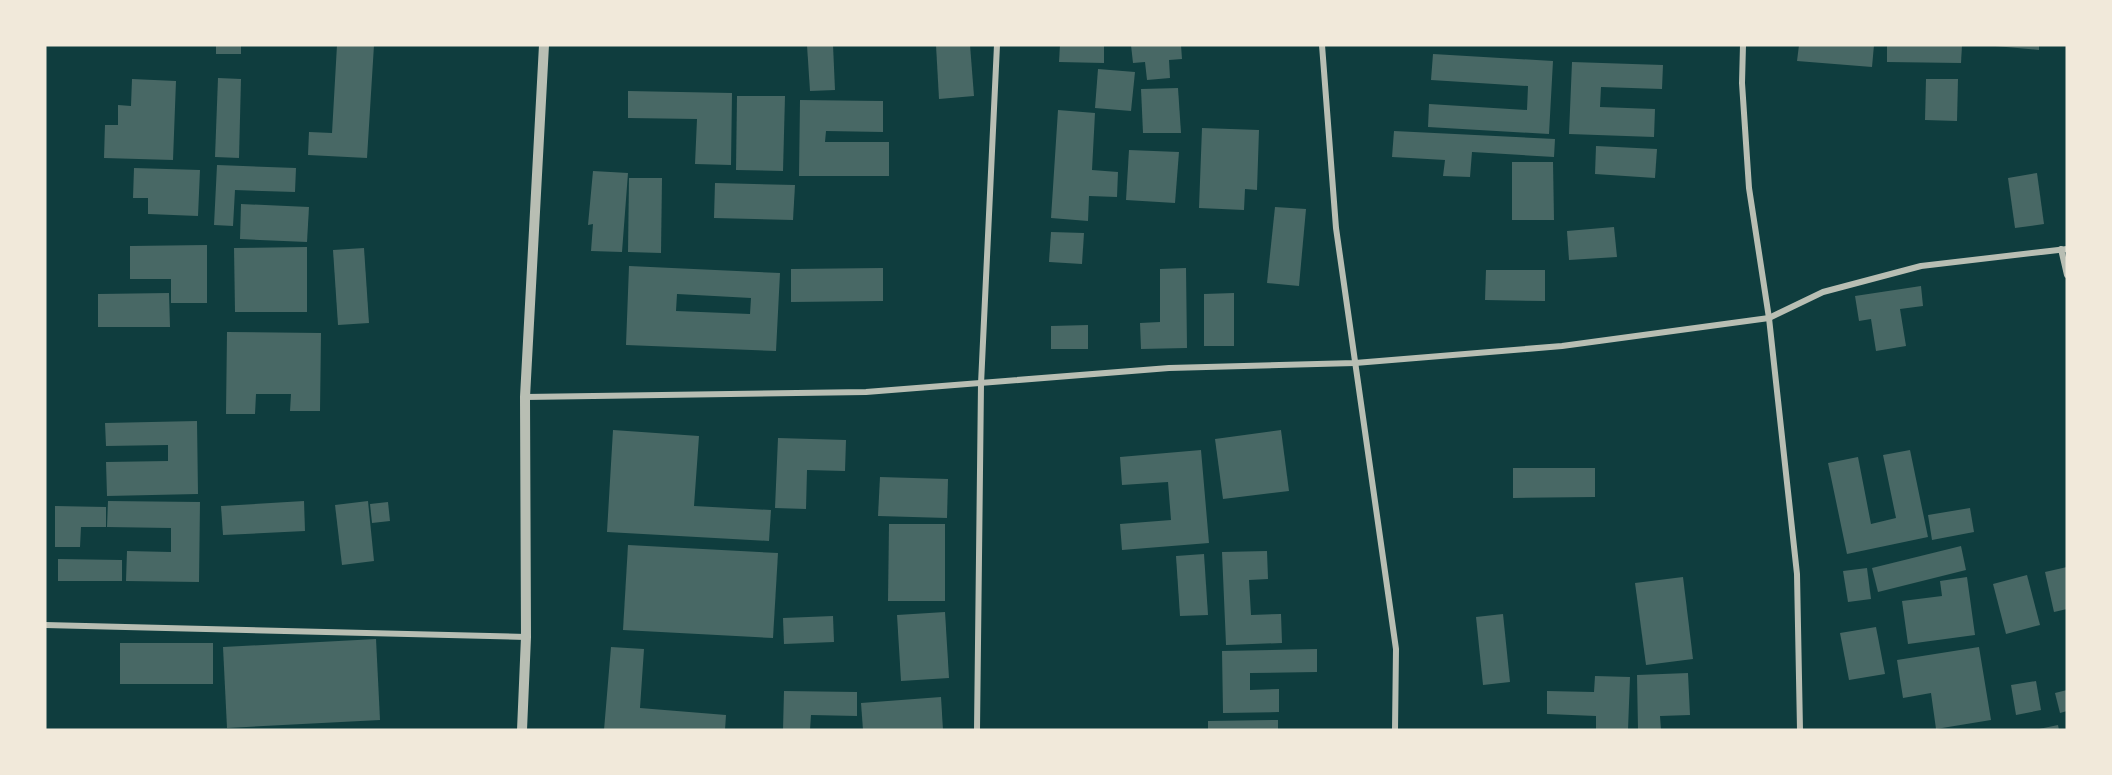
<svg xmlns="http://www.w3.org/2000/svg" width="2112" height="775" font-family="'Asap Condensed',sans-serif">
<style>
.building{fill:#486865;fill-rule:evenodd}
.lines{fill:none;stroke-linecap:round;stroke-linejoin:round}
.minor{stroke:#b8beb3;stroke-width:6}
.tertiary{stroke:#b8beb3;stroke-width:10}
</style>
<rect width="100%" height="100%" fill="#0f3d3e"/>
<!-- building -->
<g class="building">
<rect x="216" y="45" width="25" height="9"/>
<path d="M337 45H374L367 158 308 155 309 132 332 133Z"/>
<path d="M807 45H833L835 90 810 91Z"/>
<path d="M936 45H970L974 96 939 99Z"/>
<path d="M1060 45H1104V63L1059 62Z"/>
<path d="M1131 45H1181L1182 59 1169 60 1170 78 1147 80 1145 62 1133 63Z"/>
<path d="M1799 45H1874L1872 67 1797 61Z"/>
<path d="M1887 45H1962L1961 63 1887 62Z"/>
<path d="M1984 45H2039V50Z"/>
<path d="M1433 54 1553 61 1549 134 1428 127 1429 104 1527 110 1528 86 1431 80Z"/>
<path d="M1572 62 1663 65 1662 89 1601 87 1600 107 1655 109 1654 137 1569 134Z"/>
<path d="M1098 69 1135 72 1131 111 1095 108Z"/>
<path d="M218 78 241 79 239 158 215 157Z"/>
<path d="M132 79 176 81 173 160 104 158 105 125H118V105L131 106Z"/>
<path d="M1926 79H1958L1957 121 1925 120Z"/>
<path d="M1178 88 1181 133H1143L1141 89Z"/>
<path d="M628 91 732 93 731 165 695 164 697 119 628 118Z"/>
<path d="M737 96H785L783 171 736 170Z"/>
<path d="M800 100 883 101V132L826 131 825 142H889V176H799Z"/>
<path d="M1058 110 1095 113 1092 170 1118 172 1117 197 1089 196 1088 221 1051 218Z"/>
<path d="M1202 128 1259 130 1257 190 1245 189 1244 210 1199 208Z"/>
<path d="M1394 131 1555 139 1554 157 1472 152 1470 177 1443 176 1445 160 1392 157Z"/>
<path d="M1596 146 1657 149 1655 178 1595 174Z"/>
<path d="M1129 150 1179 152 1175 203 1126 200Z"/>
<path d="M1512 162H1553L1554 220H1512Z"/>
<path d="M217 165 296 168 295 192 235 190 233 226 214 225Z"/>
<path d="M134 168 200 170 198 216 148 214V198H133Z"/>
<path d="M593 171 628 173 622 252 591 251 593 224 588 225Z"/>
<path d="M2037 173 2044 224 2015 228 2008 178Z"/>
<path d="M629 178H662L661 253 628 252Z"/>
<path d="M715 183 795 185 793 220 714 218Z"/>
<path d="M241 204 309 207 307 242 240 239Z"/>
<path d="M1275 207 1306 209 1299 286 1267 283Z"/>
<path d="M1614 227 1617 257 1569 260 1567 231Z"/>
<path d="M1051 232 1084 233 1082 264 1049 262Z"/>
<path d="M207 245V303H171V279H130V246Z"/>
<path d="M307 247V312H235L234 248Z"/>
<path d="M364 248 369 323 338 325 333 250Z"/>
<path d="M629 266 780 273 776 351 626 345ZM677 294 751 298 750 314 676 311Z"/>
<path d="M883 268V301L791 302V269Z"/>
<path d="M1186 268 1187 348 1141 349 1140 323 1160 322V269Z"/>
<path d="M1486 270H1545V301L1485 300Z"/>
<path d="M1921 286 1923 306 1900 309 1906 346 1876 351 1871 319 1859 321 1855 296Z"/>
<path d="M169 293 170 327H98V294Z"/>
<path d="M1234 293V346H1204V294Z"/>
<path d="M1088 325V349H1051V326Z"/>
<path d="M227 332 321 333 320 411H290L291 394H256L255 414H226Z"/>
<path d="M197 421 198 494 107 496 106 462 168 461V445L106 446 105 423Z"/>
<path d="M613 430 699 436 694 506 771 510 769 541 607 532Z"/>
<path d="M1281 430 1289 491 1223 499 1215 439Z"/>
<path d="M778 438 846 440 845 471 807 470 806 509 775 508Z"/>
<path d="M1201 450 1209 543 1122 550 1120 524 1171 520 1168 482 1122 485 1120 457Z"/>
<path d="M1910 450 1928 537 1847 554 1828 463 1858 457 1871 524 1896 518 1883 455Z"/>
<path d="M1513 468H1595V497L1513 498Z"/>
<path d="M880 477 948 479 947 518 878 516Z"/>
<path d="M108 501 200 502 199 582 126 581 127 551 171 552V528L107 527Z"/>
<path d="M304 501 305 531 223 535 221 506Z"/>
<path d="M368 501 374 561 342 565 335 505Z"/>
<path d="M388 502 390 521 372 523 370 504Z"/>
<path d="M55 506 106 507V527H81L80 547H55Z"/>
<path d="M1970 508 1974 532 1932 540 1928 515Z"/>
<path d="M889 524H945V601H888Z"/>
<path d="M628 545 778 553 773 638 623 630Z"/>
<path d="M1961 546 1966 570 1878 592 1872 568Z"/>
<path d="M1267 551 1268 579 1249 580 1251 615 1281 614 1282 643 1226 645 1222 552Z"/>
<path d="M1204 554 1208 615 1180 616 1176 556Z"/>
<path d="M58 559 122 560V581H58Z"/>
<path d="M2067 567V609L2054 612 2045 572Z"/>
<path d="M1867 568 1871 599 1848 602 1843 571Z"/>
<path d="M2027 575 2040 625 2006 634 1993 584Z"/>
<path d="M1683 577 1693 659 1646 665 1635 583Z"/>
<path d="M1967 577 1975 635 1908 644 1902 601 1942 596 1940 581Z"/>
<path d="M945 612 949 678 901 681 897 615Z"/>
<path d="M1503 614 1510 682 1483 685 1476 617Z"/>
<path d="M833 616 834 642 784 644 783 618Z"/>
<path d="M1876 627 1885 674 1849 680 1840 633Z"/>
<path d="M376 639 380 720 227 728 223 647Z"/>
<rect x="120" y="643" width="93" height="41"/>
<path d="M611 647 644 649 640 708 726 715 725 730H604Z"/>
<path d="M1979 647 1991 720 1936 729 1931 693 1903 698 1897 660Z"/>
<path d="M1317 649V672L1250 673V690L1279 689V712L1223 713 1222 651Z"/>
<path d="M1688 673 1690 715 1660 716 1661 730H1638L1637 675Z"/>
<path d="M1595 676 1630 677 1628 730H1596V716L1547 714V691L1594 692Z"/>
<path d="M2036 681 2041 710 2016 715 2011 685Z"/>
<path d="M2067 690V711L2060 713 2055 693Z"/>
<path d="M784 691 857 692V716L811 715 810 730H783Z"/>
<path d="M941 697 943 730H863L861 703Z"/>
<path d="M1278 720V730H1208V721Z"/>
<path d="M2058 725 2059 730H2039V729Z"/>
</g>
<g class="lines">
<!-- minor -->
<g class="minor">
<path d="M1322 45 1336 228 1396 649 1395 730"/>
<path d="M1743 45 1742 83 1749 188 1769 318 1797 574 1800 730"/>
<path d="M2061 249 2067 275"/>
<path d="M525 397 866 392 1169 368 1355 363 1562 346 1769 318 1823 292 1921 266 2067 249"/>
<path d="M45 625 526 637"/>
<path d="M977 730 981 384 997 45"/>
</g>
<!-- tertiary -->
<path class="tertiary" d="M522 730 526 637 525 397 544 45"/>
</g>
<!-- border -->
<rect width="2112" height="775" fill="none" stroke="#f1e9da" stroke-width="93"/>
</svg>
